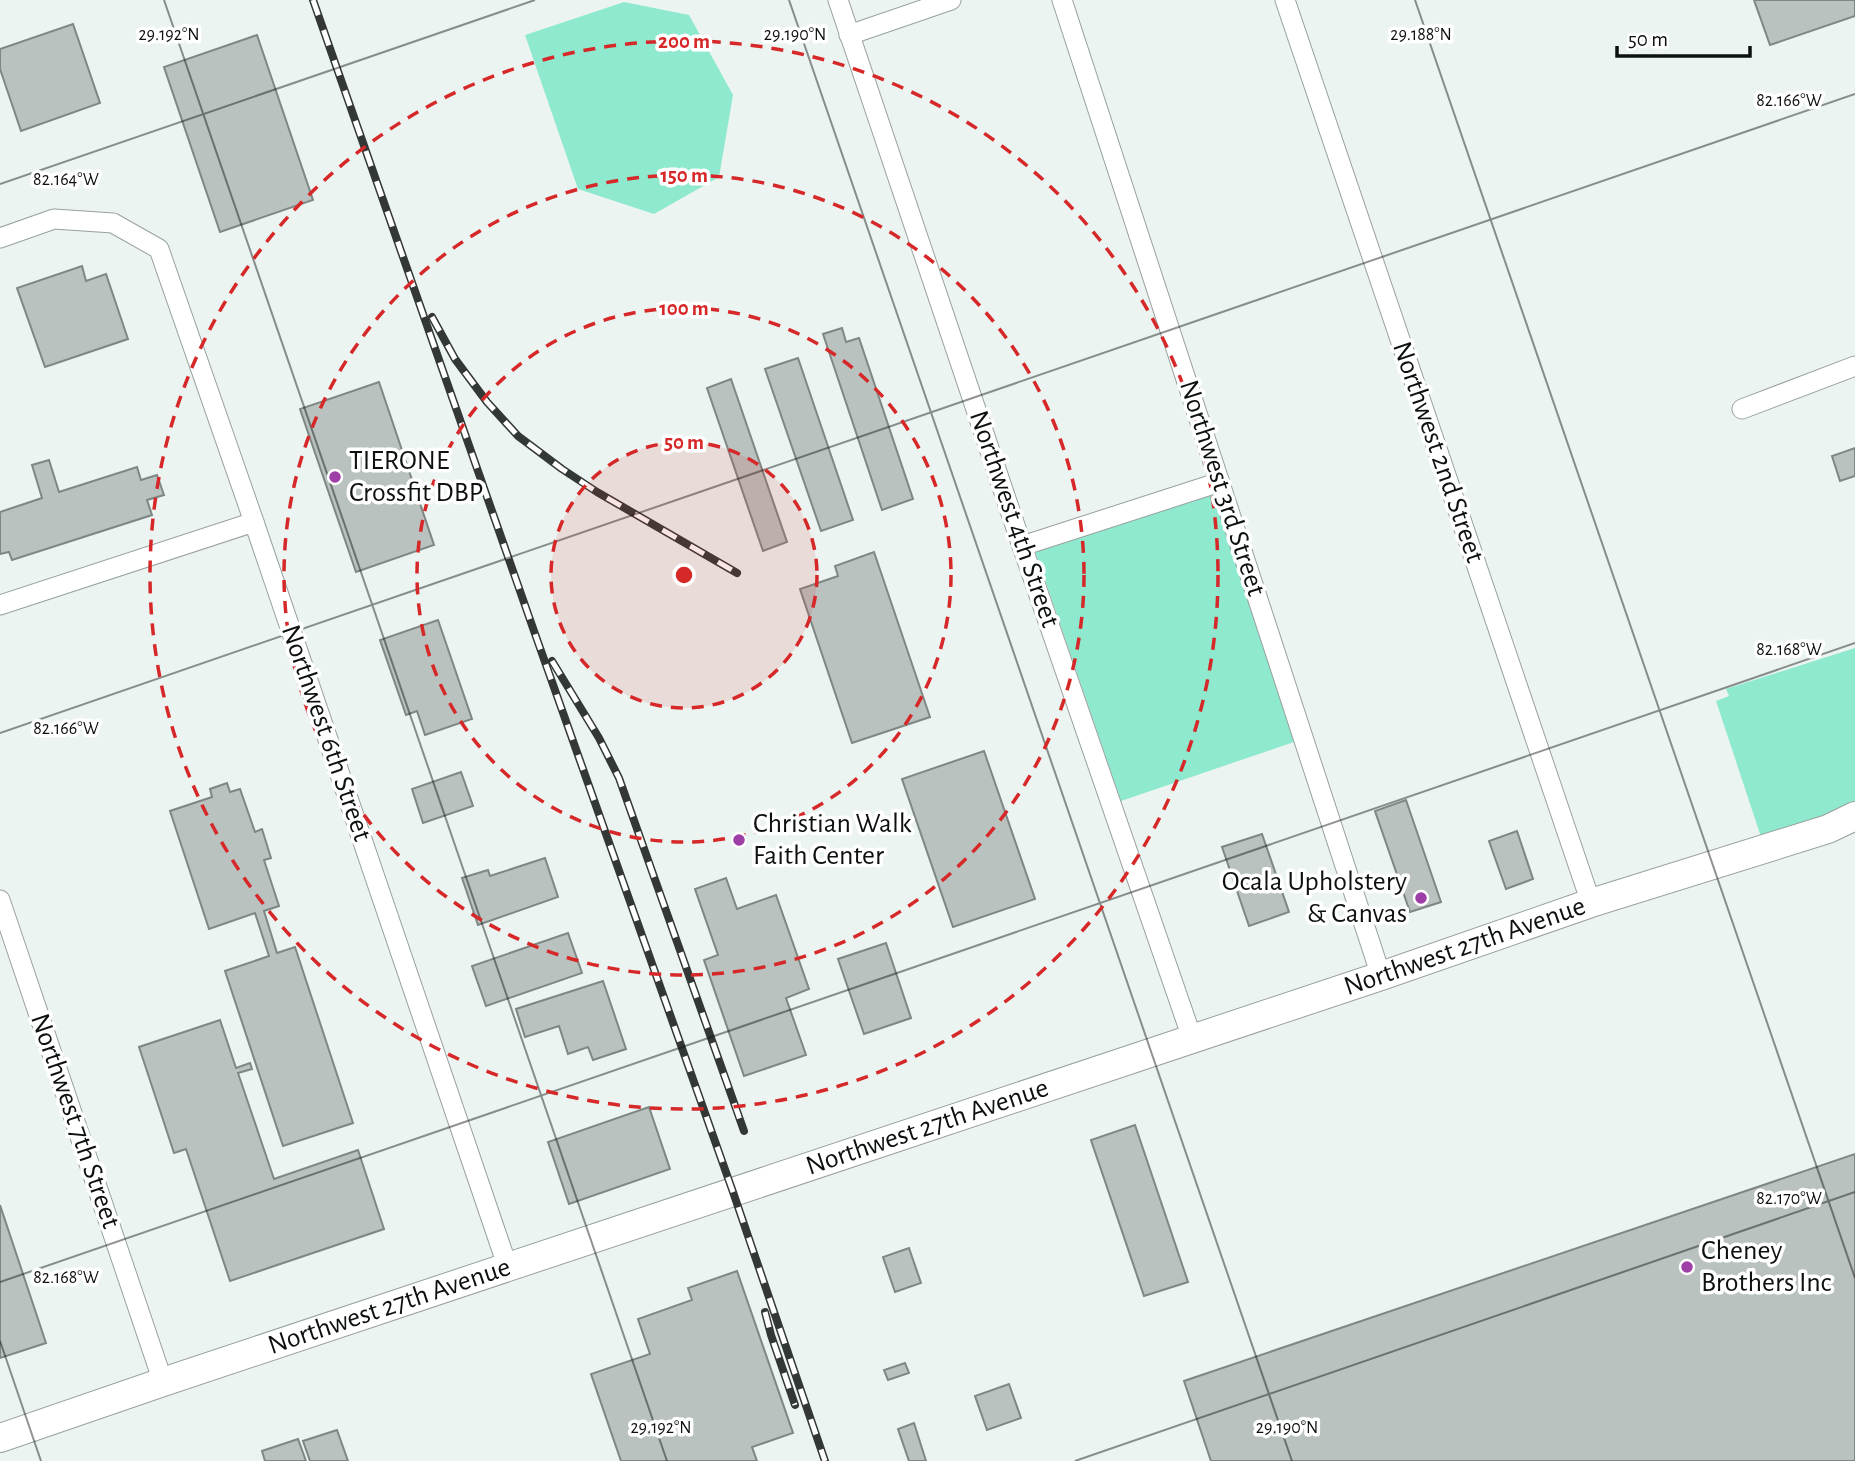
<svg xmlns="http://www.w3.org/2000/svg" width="1855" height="1461" font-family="'Alegreya Sans',sans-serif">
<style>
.green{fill:#8fe9cf}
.building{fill:#b9c2bf;stroke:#7e8784;stroke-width:2}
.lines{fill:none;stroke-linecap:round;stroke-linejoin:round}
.street-casing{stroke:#99a19e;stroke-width:21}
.secondary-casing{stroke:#99a19e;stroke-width:30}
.street{stroke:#fff;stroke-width:19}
.secondary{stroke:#fff;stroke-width:28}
.rail-casing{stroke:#333836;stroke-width:8}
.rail{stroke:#fff;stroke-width:5;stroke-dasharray:16;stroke-linecap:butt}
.ticks{fill:none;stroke:#0c100e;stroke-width:2;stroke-opacity:0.45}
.ring{fill:none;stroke:#d62828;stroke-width:3.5;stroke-dasharray:12 9}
.poi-dot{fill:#9d3fa7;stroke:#fff;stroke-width:2.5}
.labels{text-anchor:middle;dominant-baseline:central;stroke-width:7;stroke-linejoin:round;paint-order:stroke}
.street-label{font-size:28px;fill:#0c100e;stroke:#fff}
.poi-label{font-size:28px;fill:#0c100e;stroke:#fff;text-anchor:start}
.ticks-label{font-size:18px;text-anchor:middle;fill:#0c100e;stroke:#fff;stroke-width:7;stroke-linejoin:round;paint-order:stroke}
.centre{fill:#d62828;stroke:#fff;stroke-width:3.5}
.ring-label{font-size:21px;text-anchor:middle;font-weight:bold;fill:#d62828;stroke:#fff;stroke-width:7;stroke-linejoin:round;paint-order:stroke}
</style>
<rect width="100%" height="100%" fill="#ebf4f1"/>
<!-- green -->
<g class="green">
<path d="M624 2 689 15 733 95 719 177 654 214 578 189 525 35Z"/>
<path d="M1213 493 1294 742 1121 801 1035 551Z"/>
<path d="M1855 648V806L1762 840 1716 701 1729 696 1726 689Z"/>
</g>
<!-- building -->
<g class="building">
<path d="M1754 0H1855V16L1770 45Z"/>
<path d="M73 24 100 103 21 131 0 69V49Z"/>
<path d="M257 35 313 200 220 232 164 67Z"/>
<path d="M82 266 86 281 106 274 128 339 45 367 17 288Z"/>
<path d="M842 328 846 342 859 338 913 499 882 510 823 334Z"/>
<path d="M798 358 853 520 821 531 765 369Z"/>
<path d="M731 379 787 542 763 551 707 388Z"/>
<path d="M379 382 434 545 356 572 300 409Z"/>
<path d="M1855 448V476L1840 481 1832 456Z"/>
<path d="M49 460 59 492 137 467 141 480 157 475 164 495 147 500 152 515 12 560 9 552 0 554V512L42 498 32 465Z"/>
<path d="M874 552 930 717 852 743 800 589 838 576 835 566Z"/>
<path d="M438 620 472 719 425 735 417 711 406 715 380 640Z"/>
<path d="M984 751 1035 899 953 927 902 779Z"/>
<path d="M461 772 473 806 423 823 412 789Z"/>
<path d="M227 783 230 792 240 789 255 832 262 829 271 858 264 860 279 906 264 911 277 953 295 947 353 1123 283 1146 225 971 269 956 255 913 209 929 170 811 212 797 210 789Z"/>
<path d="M1406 800 1441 902 1410 912 1375 811Z"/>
<path d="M1517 831 1533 879 1506 889 1489 841Z"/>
<path d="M1262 834 1289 912 1249 926 1222 847Z"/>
<path d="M545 858 558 897 478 925 462 878 488 870 490 876Z"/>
<path d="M726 878 737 909 776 895 809 989 786 998 806 1055 744 1076 704 960 718 955 695 889Z"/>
<path d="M568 933 582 973 486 1006 472 966Z"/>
<path d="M886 943 911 1018 864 1034 838 959Z"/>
<path d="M603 981 626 1049 593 1060 588 1047 568 1054 559 1026 525 1037 516 1009Z"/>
<path d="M220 1020 236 1068 250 1063 252 1069 238 1073 274 1179 358 1150 384 1229 230 1281 186 1149 174 1153 139 1047Z"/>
<path d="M649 1107 670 1169 569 1204 548 1142Z"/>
<path d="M1135 1125 1188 1282 1144 1296 1091 1140Z"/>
<path d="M1855 1154V1461H1211L1184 1381Z"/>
<path d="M0 1205 46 1343 0 1358Z"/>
<path d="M909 1248 921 1283 895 1292 883 1257Z"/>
<path d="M737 1271 793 1433 752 1447 757 1461H621L591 1374 650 1354 638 1319 692 1300 688 1288Z"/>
<path d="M905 1363 909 1373 888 1380 884 1370Z"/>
<path d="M1009 1384 1021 1418 987 1430 975 1396Z"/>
<path d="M914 1423 926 1461H909L898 1429Z"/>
<path d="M337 1430 348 1461H310L303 1441Z"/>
<path d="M298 1439 306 1461H265L262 1451Z"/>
</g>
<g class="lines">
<!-- street casing -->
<g class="street-casing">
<g id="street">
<path d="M838 0 1022 546 1192 1038"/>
<path d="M1062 0 1381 976"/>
<path d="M1285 0 1591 903"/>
<path d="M849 35 951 0"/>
<path d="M0 238 54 219 113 223 159 249 254 522 508 1268"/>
<path d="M1742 409 1855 366"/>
<path d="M1022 546 1220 482"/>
<path d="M0 605 254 522"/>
<path d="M0 900 163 1382"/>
</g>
</g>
<!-- secondary casing -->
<g class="secondary-casing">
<g id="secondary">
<path id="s1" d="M0 1438 163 1382 1381 976 1591 903 1828 829 1855 816"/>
</g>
</g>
<!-- street -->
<use href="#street" class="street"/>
<!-- secondary -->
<use href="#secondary" class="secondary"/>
<!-- rail casing -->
<g class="rail-casing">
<g id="rail">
<path d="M313 0 534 631 733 1192 825 1461"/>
<path d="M432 317 455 359 487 402 518 436 562 469 597 492 737 573"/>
<path d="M552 661 599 738 619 778 744 1131"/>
<path d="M765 1312 771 1335 795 1405"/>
</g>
</g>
<!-- rail -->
<use href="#rail" class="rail"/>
</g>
<!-- ticks -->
<path class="ticks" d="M164 0 667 1461M789 0 1292 1461M1415 0 1855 1278M0 184 535 0M0 733 1855 94M0 1282 1855 643M0 1341 41 1461M1075 1461 1855 1192"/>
<!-- distance rings -->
<circle cx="684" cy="575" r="133" fill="#d62828" fill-opacity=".12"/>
<g class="ring">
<circle cx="684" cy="575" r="133"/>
<circle cx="684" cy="575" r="267"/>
<circle cx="684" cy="575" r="400"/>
<circle cx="684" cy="575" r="534"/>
</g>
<!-- markers -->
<g class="poi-dot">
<circle cx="335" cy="477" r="7"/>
<circle cx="739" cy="840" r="7"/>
<circle cx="1421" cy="898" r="7"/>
<circle cx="1687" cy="1267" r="7"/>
</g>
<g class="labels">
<!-- street labels -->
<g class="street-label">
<text transform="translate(1438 452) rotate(71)">Northwest 2nd Street</text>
<text transform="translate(1222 488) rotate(72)">Northwest 3rd Street</text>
<text transform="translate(1014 519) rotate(71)">Northwest 4th Street</text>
<text transform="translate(326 733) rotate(71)">Northwest 6th Street</text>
<text stroke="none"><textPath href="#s1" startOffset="1545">Northwest 27th Avenue</textPath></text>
<text transform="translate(75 1121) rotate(71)">Northwest 7th Street</text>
<text stroke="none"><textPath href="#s1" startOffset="978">Northwest 27th Avenue</textPath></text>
<text stroke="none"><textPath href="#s1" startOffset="411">Northwest 27th Avenue</textPath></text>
</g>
<!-- poi labels -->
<g class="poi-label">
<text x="349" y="461">TIERONE<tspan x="349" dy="32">Crossfit DBP</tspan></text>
<text x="753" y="824">Christian Walk<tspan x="753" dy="32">Faith Center</tspan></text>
<text x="1407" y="882" text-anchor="end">Ocala Upholstery<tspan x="1407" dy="32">&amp; Canvas</tspan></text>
<text x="1701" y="1251">Cheney<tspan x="1701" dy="32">Brothers Inc</tspan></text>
</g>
</g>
<g class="ticks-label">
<text x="169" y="40">29.192°N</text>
<text x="795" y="40">29.190°N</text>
<text x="1421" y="40">29.188°N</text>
<text x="1789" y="106">82.166°W</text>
<text x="66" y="185">82.164°W</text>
<text x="1789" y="655">82.168°W</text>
<text x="66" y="734">82.166°W</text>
<text x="1789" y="1204">82.170°W</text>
<text x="66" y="1283">82.168°W</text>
<text x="661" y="1433">29.192°N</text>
<text x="1287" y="1433">29.190°N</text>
</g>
<circle cx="684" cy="575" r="10" class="centre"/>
<g class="ring-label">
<text x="684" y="48">200 m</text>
<text x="684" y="182">150 m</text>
<text x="684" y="315">100 m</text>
<text x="684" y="449">50 m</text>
</g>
<!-- scale -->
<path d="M1617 46v10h133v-10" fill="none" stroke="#0c100e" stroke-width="3.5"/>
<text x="1628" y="46" font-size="21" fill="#0c100e" stroke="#ffffff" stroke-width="5" paint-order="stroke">50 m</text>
</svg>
